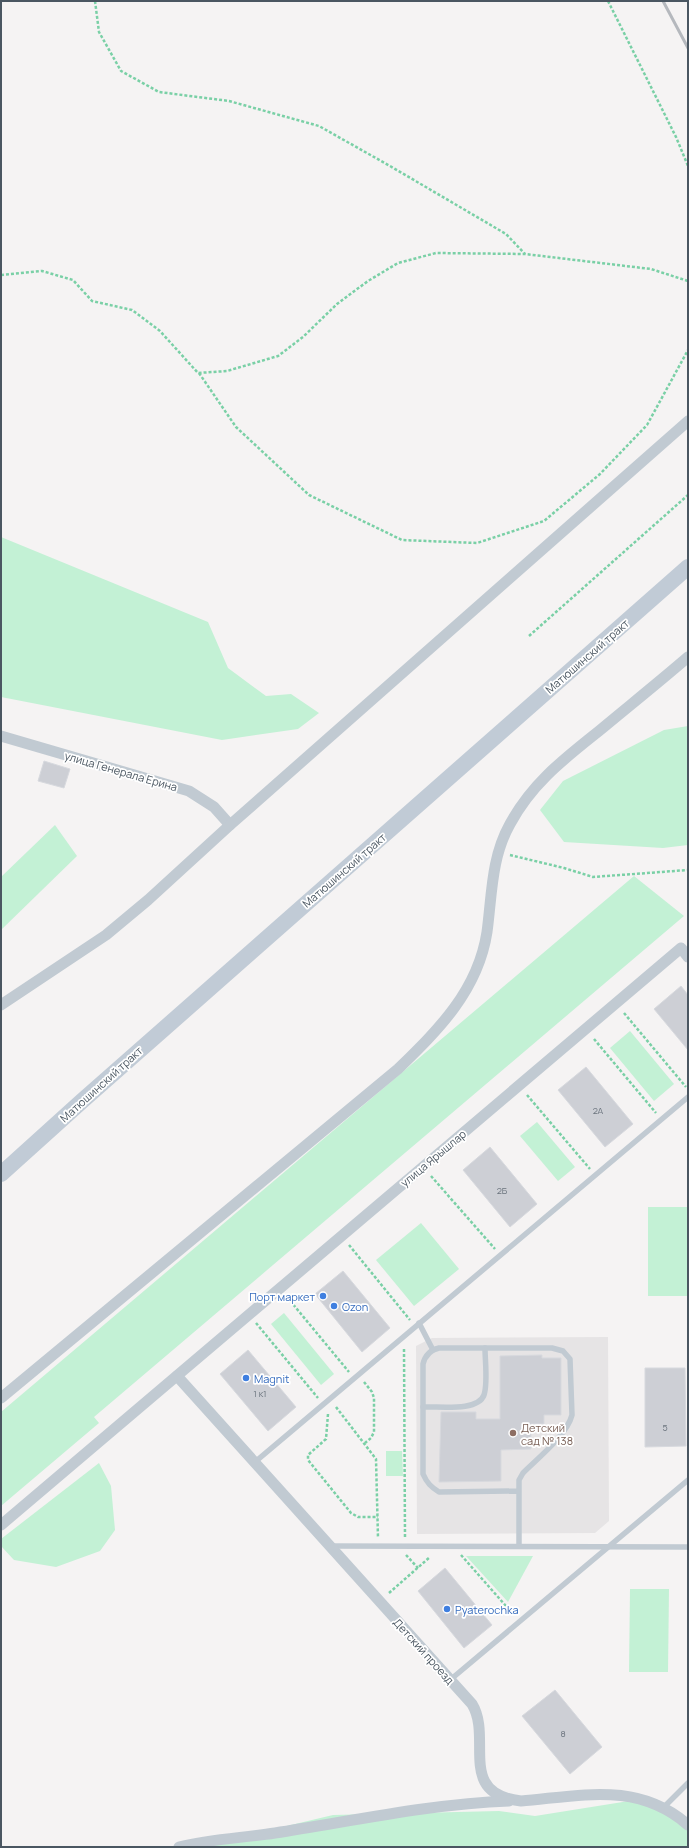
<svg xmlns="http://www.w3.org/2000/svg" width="689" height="1848" font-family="Manrope,sans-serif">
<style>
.education{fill:#e6e4e5}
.green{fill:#c3f1d5}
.building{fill:#cdcfd5;stroke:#d7d9de}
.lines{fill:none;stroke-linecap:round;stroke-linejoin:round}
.path{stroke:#7ad0a6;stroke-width:2.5;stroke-dasharray:3 2;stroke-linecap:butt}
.service{stroke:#c1cad2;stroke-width:5.5}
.minor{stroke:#c1cad2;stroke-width:11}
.secondary{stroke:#c1cbd6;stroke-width:16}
.rail{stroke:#b5b8bd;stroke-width:3}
.shop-dot{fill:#3f7fe0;stroke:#fff;stroke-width:1.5}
.education-dot{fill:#8d6e63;stroke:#fff;stroke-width:1.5}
.labels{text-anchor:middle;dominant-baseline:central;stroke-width:3.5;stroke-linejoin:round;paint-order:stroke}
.number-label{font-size:9px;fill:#6b747e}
.street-label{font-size:11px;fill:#4a5661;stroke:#fff}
.shop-label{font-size:11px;fill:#366cbe;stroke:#fff;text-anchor:start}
.education-label{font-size:11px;fill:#785e54;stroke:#fff;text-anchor:start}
</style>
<rect width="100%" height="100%" fill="#f5f3f3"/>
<!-- education -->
<path class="education" d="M608 1337 609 1521 595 1533 417 1534 416 1346 432 1338Z"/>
<!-- green -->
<g class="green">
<path d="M1 537 208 622 228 668 266 696 291 694 319 713 298 729 222 740 1 697Z"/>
<path d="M688 726V845L663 848 564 842 540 810 563 781 664 730Z"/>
<path d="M55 825 77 856 1 930V877Z"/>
<path d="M634 876 684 916 94 1417 99 1423 1 1506V1412Z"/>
<path d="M630 1031 674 1084 654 1101 610 1048Z"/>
<path d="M537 1122 575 1167 558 1181 520 1136Z"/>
<rect x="648" y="1207" width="40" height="89"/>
<path d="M421 1223 459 1269 414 1306 376 1260Z"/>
<path d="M284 1313 334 1374 321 1385 271 1324Z"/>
<path d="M386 1451H402L403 1476H386Z"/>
<path d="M99 1463 111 1486 115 1530 100 1551 56 1567 14 1560 1 1546V1539Z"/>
<path d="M466 1556H533L508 1602Z"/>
<path d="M630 1589H669L668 1672H629Z"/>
<path d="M629 1801 662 1810 688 1829V1847H198L333 1815 499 1811 535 1816Z"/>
</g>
<!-- building -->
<g class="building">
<path d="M44 761 70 769 64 788 38 781Z"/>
<path d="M681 986 688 995V1050L654 1009Z"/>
<path d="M586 1067 633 1124 605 1147 558 1090Z"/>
<path d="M490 1147 537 1204 510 1227 463 1170Z"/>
<path d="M343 1271 390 1328 362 1352 315 1294Z"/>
<path d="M248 1350 296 1407 268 1431 220 1374Z"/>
<path d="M542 1355V1358H561V1415H544V1424H531V1449L501 1450V1481L439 1482 441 1412H476V1419H500V1356Z"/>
<path d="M645 1368H685L686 1446 645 1447Z"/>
<path d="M445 1568 492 1625 464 1648 418 1591Z"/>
<path d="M555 1690 602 1747 570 1774 522 1716Z"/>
</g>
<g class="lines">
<!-- path -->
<g class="path">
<path d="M95 1 99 32 121 71 159 92 229 101 319 126 390 166 506 234 525 254"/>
<path d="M608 1 676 137 688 166"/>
<path d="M1 275 42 271 73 280 92 301 132 310 160 331 198 373 227 371 278 356 303 337 337 304 368 281 398 263 436 253 525 254 651 269 688 281"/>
<path d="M199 373 236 427 309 495 402 540 477 543 544 521 600 474 647 425 688 350"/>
<path d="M529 636 688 495"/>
<path d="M510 855 564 868 593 877 688 870"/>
<path d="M624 1013 686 1087"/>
<path d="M594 1039 656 1113"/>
<path d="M527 1095 590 1169"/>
<path d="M431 1176 495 1249"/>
<path d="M349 1245 410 1320"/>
<path d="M287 1297 349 1372"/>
<path d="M256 1323 318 1398"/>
<path d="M404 1349 405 1538"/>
<path d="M364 1382 372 1392 374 1398V1432L371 1438 365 1443"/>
<path d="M336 1407 376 1459 378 1538"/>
<path d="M328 1414 326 1439 308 1455V1460L351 1513 358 1517H378"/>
<path d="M406 1555 418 1568"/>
<path d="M461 1555 513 1614"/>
<path d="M389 1593 430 1557"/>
</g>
<!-- service -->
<g class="service">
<path d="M419 1323 433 1350"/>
<path d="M423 1407C438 1406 478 1412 484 1395 488 1383 485 1361 485 1348"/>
<path d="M255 1462 688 1097"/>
<path d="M519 1491 439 1492C431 1487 427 1483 423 1474V1364C425 1356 430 1350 439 1348H552L563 1351 570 1359 572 1415C567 1435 538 1458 523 1473L519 1480V1546"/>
<path d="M330 1546 688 1547"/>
<path d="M450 1680 688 1480"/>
<path d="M664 1807 688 1783"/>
</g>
<!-- minor -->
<g class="minor">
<path d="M1 736 189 791 214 807 230 825"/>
<path d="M1 1005 106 935 148 900 230 825 688 421"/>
<path d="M177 1376 472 1704C493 1738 456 1794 521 1801 581 1796 638 1781 688 1825"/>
<path d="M1 1398 398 1069C438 1030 478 991 487 932 492 895 491 858 510 824 532 783 564 759 599 731 629 706 659 682 688 657"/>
<path d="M1 1525 681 948 688 957"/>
<path d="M179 1847C210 1839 243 1838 275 1833 353 1821 430 1804 509 1801"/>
</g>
<!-- secondary -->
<path class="secondary" d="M1 1174 82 1101 688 567"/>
<!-- rail -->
<path class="rail" d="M663 1 688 48"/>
</g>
<!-- markers -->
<g class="shop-dot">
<circle cx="323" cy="1296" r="4"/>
<circle cx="334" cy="1306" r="4"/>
<circle cx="246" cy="1378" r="4"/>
<circle cx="447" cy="1609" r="4"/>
</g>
<circle class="education-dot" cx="513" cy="1433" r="4"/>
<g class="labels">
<!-- number labels -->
<g class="number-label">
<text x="598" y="1110">2А</text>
<text x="502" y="1190">2Б</text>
<text x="260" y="1393">1 к1</text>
<text x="665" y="1427">5</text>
<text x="563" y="1733">8</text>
</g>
<!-- street labels -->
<g class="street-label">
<text transform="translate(587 656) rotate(-41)">Матюшинский тракт</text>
<text transform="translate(121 771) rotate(16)">улица Генерала Ерина</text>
<text transform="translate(344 870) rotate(-41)">Матюшинский тракт</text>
<text transform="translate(101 1084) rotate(-42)">Матюшинский тракт</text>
<text transform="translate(433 1158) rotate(-40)">улица Ярышлар</text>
<text transform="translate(424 1651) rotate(48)">Детский проезд</text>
</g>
<!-- shop labels -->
<g class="shop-label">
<text x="315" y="1296" text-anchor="end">Порт маркет</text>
<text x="342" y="1306">Ozon</text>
<text x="254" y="1378">Magnit</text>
<text x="455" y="1609">Pyaterochka</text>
</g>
<!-- education labels -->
<g class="education-label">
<text x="521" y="1427">Детский<tspan x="521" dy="13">сад № 138</tspan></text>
</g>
</g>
<!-- border -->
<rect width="689" height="1848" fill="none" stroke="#4a5661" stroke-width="4"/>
</svg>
